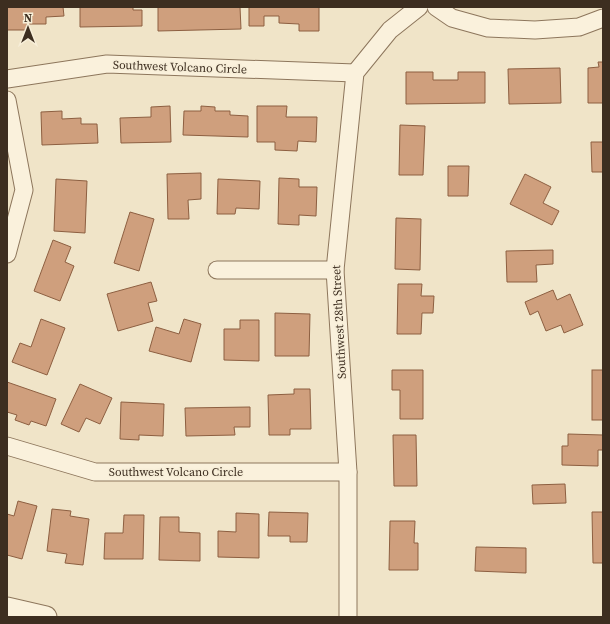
<svg xmlns="http://www.w3.org/2000/svg" width="610" height="624" font-family="'Source Serif 4',serif">
<style>
.building{fill:#cf9f7d;stroke:#8d5f41}
.lines{fill:none;stroke-linecap:round;stroke-linejoin:round}
.minor-casing{stroke:#8d765c;stroke-width:19}
.tertiary-casing{stroke:#8d765c;stroke-width:23}
.minor{stroke:#faf1dc;stroke-width:17}
.tertiary{stroke:#faf1dc;stroke-width:21}
.labels{text-anchor:middle;dominant-baseline:central;stroke-width:3;stroke-linejoin:round;paint-order:stroke}
.street-label{font-size:12px;fill:#3d2e20;stroke:#f7eed8}
</style>
<rect width="100%" height="100%" fill="#f0e4c8"/>
<!-- building -->
<g class="building">
<path d="M7 7H63L64 16 46 17V24H27V30H7Z"/>
<path d="M80 7H133V10H142V26L80 27Z"/>
<path d="M158 7H240L241 29 158 31Z"/>
<path d="M249 7H319V31H299V24L279 23V16H264V26H249Z"/>
<path d="M598 62H603V103H588V68L599 67Z"/>
<path d="M560 68 561 103 509 104 508 69Z"/>
<path d="M406 72H433V80H458V72H485V103L406 104Z"/>
<path d="M170 106 171 142 121 143 120 118 151 117V107Z"/>
<path d="M201 106 215 107V111H230V115L248 116V137L183 135 184 111H201Z"/>
<path d="M257 106H287L286 117H317L316 142 298 141 297 151 275 150V142H257Z"/>
<path d="M62 111V119L81 118V124H97L98 143 42 145 41 112Z"/>
<path d="M400 125 425 126 423 175H399Z"/>
<path d="M591 142H603V172H592Z"/>
<path d="M448 166H469L468 196H448Z"/>
<path d="M201 173V199L188 200 189 219H168L167 174Z"/>
<path d="M525 174 551 187 543 203 559 211 552 225 510 204Z"/>
<path d="M279 178 299 179V187H317L316 216 299 215V225L278 224Z"/>
<path d="M56 179 87 181 85 233 54 231Z"/>
<path d="M218 179 260 181 259 209 236 208 235 214H217Z"/>
<path d="M130 212 154 219 139 271 114 263Z"/>
<path d="M396 218 421 219 420 270 395 269Z"/>
<path d="M53 240 71 247 65 262 74 266 60 301 34 291Z"/>
<path d="M553 250V264L536 265 537 282H507L506 251Z"/>
<path d="M151 282 157 301 148 303 153 321 118 331 107 294Z"/>
<path d="M398 284H422L421 296H434L433 313H422L421 334H397Z"/>
<path d="M553 290 557 300 570 294 583 325 564 333 561 325 546 331 538 311 530 315 525 302Z"/>
<path d="M275 313 310 314 309 356H275Z"/>
<path d="M41 319 65 328 47 375 12 362 20 343 31 347Z"/>
<path d="M184 319 201 324 191 362 149 351 156 327 179 334Z"/>
<path d="M240 320H259V361L224 360V329H240Z"/>
<path d="M392 370H423V419H400V390H392Z"/>
<rect x="592" y="370" width="11" height="50"/>
<path d="M7 382 56 399 46 426 31 421 29 425 15 420 17 415 7 412Z"/>
<path d="M80 384 112 398 100 424 86 418 79 432 61 424Z"/>
<path d="M294 389H310L311 429H290V435H269L268 395 294 394Z"/>
<path d="M121 402 164 404 163 436 139 435V440L120 439Z"/>
<path d="M250 407V427H234L235 435 186 436 185 408Z"/>
<path d="M568 434 603 435V450H598V466L562 465V446H568Z"/>
<path d="M393 435H416L417 486H394Z"/>
<path d="M565 484 566 503 533 504 532 485Z"/>
<path d="M18 501 37 506 22 559 7 555V514L14 516Z"/>
<path d="M52 509 71 511 70 516 89 519 83 565 65 563 67 554 47 551Z"/>
<path d="M269 512 308 513 307 542H290V536H268Z"/>
<path d="M592 512H603V563H593Z"/>
<path d="M236 513 259 514V558L218 557V531L236 532Z"/>
<path d="M124 515H144L143 559H104L105 533H123Z"/>
<path d="M160 517H179V532L200 533V561L159 560Z"/>
<path d="M390 521H415L414 543H418V570H389Z"/>
<path d="M476 547 526 548V573L475 571Z"/>
</g>
<g class="lines">
<!-- minor casing -->
<g class="minor-casing">
<g id="minor">
<path d="M436 7 452 18 488 28 535 30 579 27 603 18"/>
<path d="M7 79 107 64 355 73"/>
<path d="M7 100 24 190 7 254"/>
<path d="M217 270H335"/>
<path d="M7 446 95 472H348"/>
<path d="M348 617V472L335 270 355 73 390 30 419 7"/>
</g>
</g>
<!-- tertiary casing -->
<g class="tertiary-casing">
<path id="tertiary" d="M7 608 46 617"/>
</g>
<!-- minor -->
<use href="#minor" class="minor"/>
<!-- tertiary -->
<use href="#tertiary" class="tertiary"/>
</g>
<g class="labels">
<!-- street labels -->
<g class="street-label">
<text transform="translate(180 67) rotate(2)">Southwest Volcano Circle</text>
<text transform="translate(339 322) rotate(-93)">Southwest 28th Street</text>
<text x="176" y="472">Southwest Volcano Circle</text>
</g>
</g>
<!-- border -->
<rect width="610" height="624" fill="none" stroke="#3d2e20" stroke-width="16"/>
<!-- north arrow -->
<g transform="translate(28 28)" stroke="#f7eed8" stroke-width="3" paint-order="stroke">
<path d="M0-3L7 15L0 10L-7 15Z" fill="#3d2e20"/>
<text y="-6" font-size="11" font-weight="bold" text-anchor="middle" fill="#3d2e20">N</text>
</g>
</svg>
